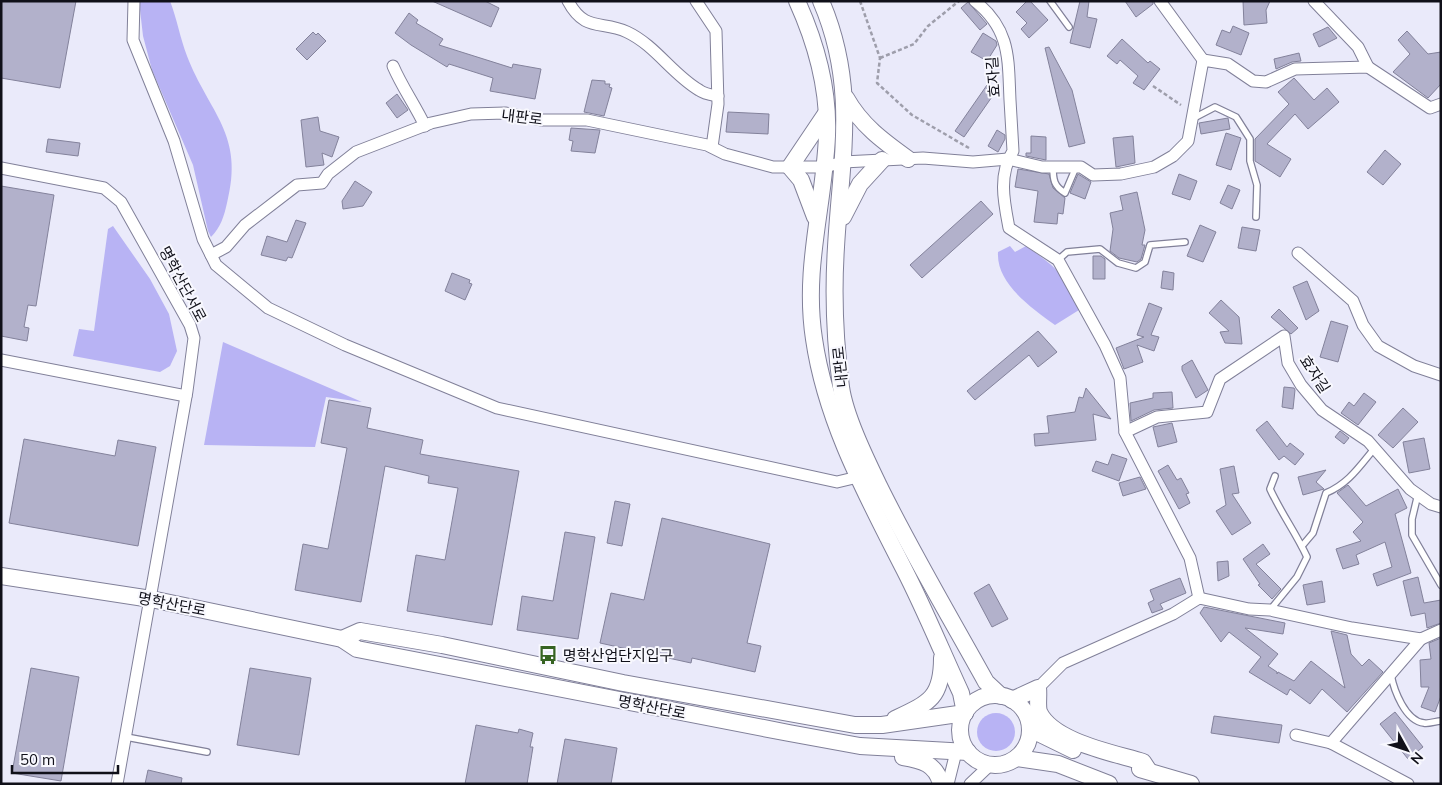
<svg xmlns="http://www.w3.org/2000/svg" width="1442" height="785" font-family="Mulish,'Noto Sans KR',sans-serif">
<style>
.green{fill:#b8b3f4}
.building{fill:#b2b1cb;stroke:#83829b}
.lines{fill:none;stroke-linecap:round;stroke-linejoin:round}
.lane-casing{stroke:#818099;stroke-width:8}
.street-casing{stroke:#818099;stroke-width:13}
.secondary-casing{stroke:#818099;stroke-width:18}
.path{stroke:#9e9eab;stroke-width:2.5;stroke-dasharray:4 2.5;stroke-linecap:butt}
.lane{stroke:#fff;stroke-width:5.5}
.street{stroke:#fff;stroke-width:11}
.secondary{stroke:#fff;stroke-width:16}
.labels{text-anchor:middle;dominant-baseline:central;stroke-width:4;stroke-linejoin:round;paint-order:stroke}
.street-label{font-size:15px;fill:#101019;stroke:#f8f8fe}
.poi-label{font-size:15px;fill:#101019;stroke:#f8f8fe;text-anchor:start}
</style>
<rect width="100%" height="100%" fill="#eaeafa"/>
<!-- green -->
<g class="green">
<path d="M139 1H170C177 19 180 38 187 56 209 113 245 134 227 203 224 216 221 227 211 237L208 231 193 165 152 70 143 36Z"/>
<path d="M113 226 150 279 169 314 177 351 170 366 160 372 73 356 79 329 94 331 108 229Z"/>
<path d="M1010 246 1015 252 1026 246C1056 267 1066 275 1079 310L1055 325C1032 308 996 284 998 252Z"/>
<path d="M223 342 362 402 326 397 315 447 204 445Z"/>
<circle cx="996" cy="732" r="19"/>
</g>
<!-- building -->
<g class="building">
<path d="M1 1H76L60 88 1 78Z"/>
<path d="M432 1H485L499 8 491 27Z"/>
<path d="M1027 1H1030L1048 20 1029 38 1021 29 1027 23 1016 12Z"/>
<path d="M1080 1H1089L1087 17 1097 19 1090 48 1070 43Z"/>
<path d="M1125 1H1153V4L1136 17Z"/>
<path d="M1243 1H1270L1266 10 1267 23 1244 25Z"/>
<path d="M968 2 987 24 980 30 961 8Z"/>
<path d="M409 13 418 20 416 23 443 39 439 45 512 68 513 64 541 69 535 99 490 91 493 78 449 64 447 67 411 45 395 33Z"/>
<path d="M1233 26 1249 33 1241 55 1216 45 1222 30 1230 33Z"/>
<path d="M1328 27 1337 38 1319 47 1313 34Z"/>
<path d="M1407 31 1428 54 1441 52V84L1428 98 1393 72 1410 54 1398 40Z"/>
<path d="M313 32 316 35 318 33 326 41 307 60 296 49Z"/>
<path d="M983 33 996 41 997 45 987 61 971 52Z"/>
<path d="M1122 39 1148 63 1150 61 1160 69 1144 90 1133 83 1138 76 1120 60 1117 64 1107 56Z"/>
<path d="M1049 47 1072 90 1085 143 1069 147 1045 48Z"/>
<path d="M1299 53 1301 61 1292 62 1276 69 1274 59Z"/>
<path d="M1294 78 1314 100 1327 88 1339 102 1308 129 1295 114 1267 144 1291 159 1280 177 1255 161V139L1289 104 1278 92Z"/>
<path d="M592 80 605 81V84H610L609 87 612 88 604 116 584 112Z"/>
<path d="M987 85 996 91 964 137 955 131Z"/>
<path d="M397 94 408 110 397 118 386 103Z"/>
<path d="M728 112 769 114 768 134 726 132Z"/>
<path d="M318 117 320 131 339 137 332 157 322 153 324 165 306 167 301 120Z"/>
<path d="M1228 118 1230 129 1201 134 1199 123Z"/>
<path d="M571 128 600 130 595 153 571 151 573 141 569 140Z"/>
<path d="M997 130 1005 135V139L998 152 988 146Z"/>
<path d="M1226 133 1241 138 1231 170 1216 165Z"/>
<path d="M1031 136 1046 137V160L1026 156V153H1031Z"/>
<path d="M1133 136 1135 163 1116 167 1113 138Z"/>
<path d="M48 139 80 143 78 156 46 152Z"/>
<path d="M1385 150 1401 164 1383 185 1367 172Z"/>
<path d="M1018 169 1049 174 1053 188 1065 198 1063 214 1058 213 1057 224 1034 222 1038 191 1015 187Z"/>
<path d="M1078 174 1091 182 1085 199 1070 193Z"/>
<path d="M1179 174 1197 181 1190 200 1172 194Z"/>
<path d="M355 181 372 192 363 206 343 209 342 201Z"/>
<path d="M1228 185 1240 190 1232 209 1220 203Z"/>
<path d="M1 186 54 195 36 306 28 305 24 327 29 328 27 341 1 336Z"/>
<path d="M1137 192 1145 230 1142 245H1145L1141 259 1137 262 1119 258 1110 251 1113 229 1110 213 1123 210 1120 196Z"/>
<path d="M981 201 993 214 922 278 910 265Z"/>
<path d="M296 220 306 223 292 258 288 257 286 261 261 255 267 236 287 242Z"/>
<path d="M1200 225 1216 232 1203 262 1187 256Z"/>
<path d="M1242 227 1260 230 1256 251 1238 248Z"/>
<path d="M1093 256H1101L1105 259V279H1093Z"/>
<path d="M1163 271 1174 273 1173 290 1161 288Z"/>
<path d="M452 273 470 280 469 283 472 284 465 300 445 291Z"/>
<path d="M1307 281 1319 311 1306 320 1293 287Z"/>
<path d="M1221 300 1239 317 1242 344 1225 343 1220 332 1229 331 1209 313Z"/>
<path d="M1149 303 1162 308 1151 335 1159 337 1154 351 1137 345 1143 362 1124 369 1116 348 1144 337 1137 335Z"/>
<path d="M1279 309 1298 328 1291 334 1271 317Z"/>
<path d="M1331 321 1348 326 1338 362 1320 357Z"/>
<path d="M1038 331 1057 352 1038 367 1029 355 975 400 967 391Z"/>
<path d="M1192 360 1208 390 1196 398 1182 370V366Z"/>
<path d="M1284 387 1294 388 1295 390 1293 409 1282 407Z"/>
<path d="M1086 388 1111 419 1093 414 1096 440 1035 446 1034 434 1049 433 1047 416 1075 412 1079 397 1083 398Z"/>
<path d="M1172 392 1173 408 1154 410 1131 421 1130 403 1153 398V393Z"/>
<path d="M1364 393 1376 402 1358 425 1341 413 1349 402 1354 406Z"/>
<path d="M329 400 371 408 367 428 423 440 420 454 519 471 492 625 407 611 416 555 445 560 458 488 428 483 429 476 385 466 361 602 295 590 303 544 328 549 347 448 321 443Z"/>
<path d="M1403 408 1418 422 1393 448 1378 435Z"/>
<path d="M1267 421 1287 447 1290 443 1304 454 1295 465 1284 456 1279 460 1256 430Z"/>
<path d="M1172 423 1177 442 1158 447 1153 427Z"/>
<path d="M1340 431 1349 438 1344 444 1335 437Z"/>
<path d="M1424 438 1430 469 1409 473 1403 442Z"/>
<path d="M24 439 115 456 118 440 156 447 138 546 9 523Z"/>
<path d="M1112 454 1127 459 1119 481 1092 471 1096 461 1108 465Z"/>
<path d="M1168 465 1177 480 1181 478 1189 493 1186 494 1190 503 1179 509 1158 471Z"/>
<path d="M1234 466 1239 493 1232 494 1251 523 1232 535 1216 511 1226 505 1220 469Z"/>
<path d="M1326 470 1316 482 1324 489 1303 495 1298 477Z"/>
<path d="M1140 477 1146 489 1123 496 1119 483Z"/>
<path d="M1348 485 1366 506 1398 489 1407 508 1395 514 1411 573 1377 586 1373 574 1392 567 1385 542 1356 555 1359 564 1343 569 1336 549 1361 541 1353 532 1363 522 1337 493Z"/>
<path d="M615 501 630 504 622 546 607 543Z"/>
<path d="M662 518 770 544 747 643 761 646 755 672 692 658 691 663 600 643 611 593 644 600Z"/>
<path d="M565 532 595 537 578 639 517 630 522 596 553 601Z"/>
<path d="M1263 544 1270 554 1256 564 1281 589 1272 599 1258 585 1260 584 1243 559Z"/>
<path d="M1228 561 1229 576 1218 581 1217 562Z"/>
<path d="M1418 577 1424 603 1441 600V623L1427 628 1425 613 1411 616 1403 581Z"/>
<path d="M1180 578 1186 593 1160 604 1163 609 1152 613 1148 603 1154 600 1150 590Z"/>
<path d="M1322 581 1325 602 1307 605 1303 585Z"/>
<path d="M989 584 1008 619 992 627 974 593Z"/>
<path d="M1204 607 1285 623 1283 634 1245 628 1278 654 1268 666 1277 672V674L1278 672 1294 681 1311 661 1345 688 1331 631 1347 635 1351 654 1362 666 1369 659 1383 672 1347 712 1322 689 1310 704 1290 689 1287 695 1249 672 1261 657 1229 632 1221 642 1200 613Z"/>
<path d="M1441 638V696L1435 712 1421 707 1429 687H1421L1420 660 1431 659 1429 643Z"/>
<path d="M31 668 79 677 61 781 12 773Z"/>
<path d="M250 668 311 678 299 755 237 745Z"/>
<path d="M1395 712 1423 747 1408 759 1380 724Z"/>
<path d="M1214 716 1282 725 1279 743 1211 733Z"/>
<path d="M476 725 518 733 519 729 533 733 530 747H533L527 784H465Z"/>
<path d="M565 739 617 748 611 784H557Z"/>
<path d="M148 770 182 778 181 784H145Z"/>
</g>
<g class="lines">
<!-- lane casing -->
<g class="lane-casing">
<g id="lane">
<path d="M1050 1 1069 27"/>
<path d="M1192 119 1215 107 1236 117 1250 139V161L1257 185 1256 217"/>
<path d="M1053 167C1053 180 1054 186 1065 193L1076 167"/>
<path d="M1058 260 1067 252 1100 249 1118 263 1136 268 1145 262 1150 245 1185 242"/>
<path d="M1418 494 1412 519V535L1441 585"/>
<path d="M1302 546 1313 533 1326 493C1348 484 1359 467 1374 449"/>
<path d="M1270 610 1297 577 1307 557C1296 533 1281 513 1270 489L1275 476"/>
<path d="M1391 675C1394 690 1405 721 1424 723 1429 724 1436 721 1441 721"/>
<path d="M126 737 207 752"/>
</g>
</g>
<!-- street casing -->
<g class="street-casing">
<g id="street">
<path d="M134 1 133 40 174 141 203 239 216 265 268 308 345 345 497 408 837 482 858 477"/>
<path d="M568 1C585 33 602 20 627 32 655 45 673 75 699 90 704 94 712 95 718 96"/>
<path d="M696 1 716 31 718 104 712 147"/>
<path d="M975 1C1011 30 1008 59 1010 100 1011 117 1012 134 1013 151 998 175 1004 202 1009 228L1058 260 1105 345 1120 378 1125 432 1190 558 1199 598"/>
<path d="M1160 1 1203 60"/>
<path d="M1314 1 1358 47 1368 67"/>
<path d="M393 66C402 87 415 105 425 126"/>
<path d="M1 168 104 188 121 202 190 325 194 338 187 391 117 784"/>
<path d="M1298 253 1353 301 1363 325 1378 346 1414 366 1441 375"/>
<path d="M211 255 226 247 245 225 297 185 322 183 328 174 356 152 431 123 471 114 505 113 542 120H587L707 145 725 154 773 167H825L843 162 923 158 973 162 1008 159 1042 167H1081L1093 175 1121 174 1154 167 1173 156 1188 141 1203 60 1228 64 1253 81 1266 82 1295 69 1368 67 1430 108 1441 104"/>
<path d="M1 360 186 396"/>
<path d="M1125 432 1157 417 1207 412 1220 379 1284 336 1288 363 1301 385 1322 410 1368 441 1410 489 1431 504 1441 507"/>
<path d="M1038 688 1063 663 1173 614 1199 598 1249 609 1270 610 1352 628 1421 639 1441 630"/>
<path d="M1296 735 1331 743 1408 784"/>
<path d="M1331 743 1421 639"/>
<path d="M948 784 956 752 962 742"/>
<path d="M970 784 990 765"/>
</g>
</g>
<!-- secondary casing -->
<g class="secondary-casing">
<g id="secondary">
<path d="M797 1C816 43 829 90 827 136 824 206 803 268 814 339 826 422 867 496 904 569 925 610 942 652 961 693L965 713"/>
<path d="M821 1C858 87 841 158 836 247 833 293 835 342 841 387 845 416 866 459 879 486 912 553 950 617 986 682L1001 696"/>
<path d="M846 98C861 125 883 141 908 159"/>
<path d="M815 217 801 180 790 167 825 115"/>
<path d="M843 217 860 184 882 160"/>
<path d="M1 576 151 599 342 639 357 649 789 733 860 746 968 752"/>
<path d="M342 639 360 631 442 645 623 683 855 725H882L965 713"/>
<circle cx="995" cy="730" r="35"/>
<path d="M1012 700 1038 688C1039 695 1037 706 1039 712 1053 742 1114 753 1143 762L1149 771"/>
<path d="M895 719C929 703 942 698 942 658"/>
<path d="M1030 729 1073 750"/>
<path d="M903 757C922 760 936 764 941 784"/>
<path d="M1017 758 1058 764 1109 784"/>
<path d="M1140 769 1191 784"/>
</g>
</g>
<!-- path -->
<g class="path">
<path d="M860 1 880 58 877 83 912 115 969 148"/>
<path d="M880 58 914 44 928 26 959 1"/>
<path d="M1153 86 1181 105"/>
</g>
<!-- lane -->
<use href="#lane" class="lane"/>
<!-- street -->
<use href="#street" class="street"/>
<!-- secondary -->
<use href="#secondary" class="secondary"/>
</g>
<!-- icons -->
<defs>
<g id="bus-bare" transform="scale(1.5)"><path d="M-5-6H5V4H4V6H2V4H-2V6H-4V4H-5ZM-3.5-4V0h7V-4ZM-3.5 1.2v1.5H-2V1.2ZM2 1.2v1.5H3.5V1.2Z" fill="#366322" stroke="#f8f8fe" stroke-width="2.5" paint-order="stroke"/></g>
</defs>
<g fill-rule="evenodd">
<use href="#bus-bare" x="548" y="655"/>
</g>
<g class="labels">
<!-- street labels -->
<g class="street-label">
<text transform="translate(993 77) rotate(-94)">효자길</text>
<text transform="translate(522 117) rotate(7)">내판로</text>
<text transform="translate(183 284) rotate(62)">명학산단서로</text>
<text transform="translate(840 367) rotate(-96)">내판로</text>
<text transform="translate(1315 374) rotate(57)">효자길</text>
<text transform="translate(172 604) rotate(11)">명학산단로</text>
<text transform="translate(652 707) rotate(11)">명학산단로</text>
</g>
<!-- poi labels -->
<g class="poi-label">
<text x="563" y="655">명학산업단지입구</text>
</g>
</g>
<!-- border -->
<rect width="1442" height="785" fill="none" stroke="#101019" stroke-width="5"/>
<!-- north arrow -->
<g transform="translate(1407 750) rotate(130)" stroke="#f8f8fe" stroke-width="4" paint-order="stroke">
<path d="M0-4L9 19L0 12L-9 19Z" fill="#101019"/>
<text y="-8" font-size="14" font-weight="bold" text-anchor="middle" fill="#101019">N</text>
</g>
<!-- scale -->
<path d="M12 765v8h106v-8" fill="none" stroke="#101019" stroke-width="2.5"/>
<text x="20" y="765" font-size="15" fill="#101019" stroke="#f8f8fe" stroke-width="4" paint-order="stroke">50 m</text>
</svg>
